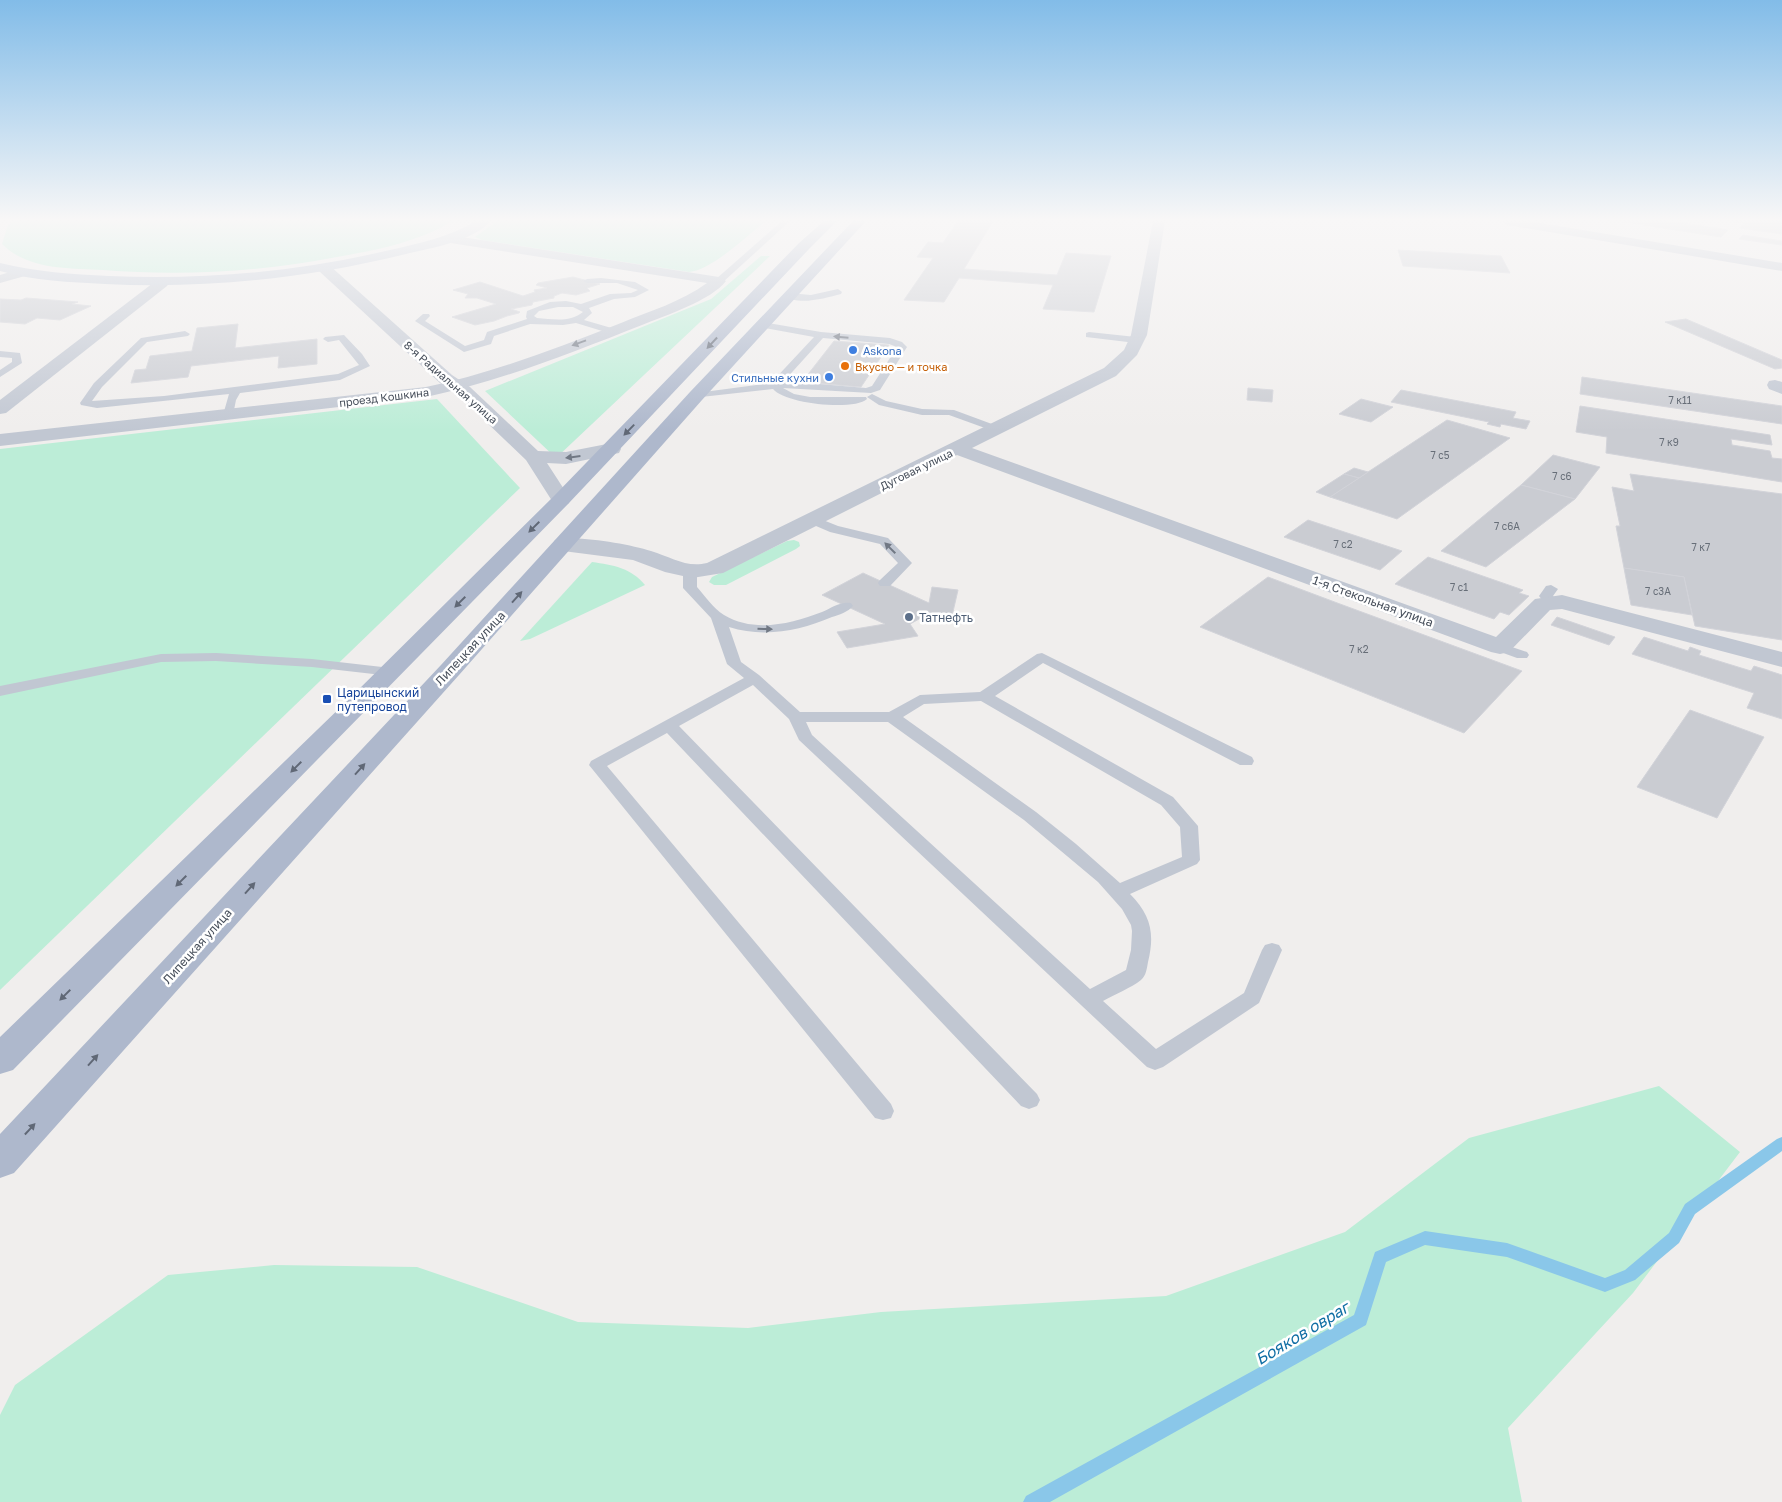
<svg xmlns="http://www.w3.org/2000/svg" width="1782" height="1502" font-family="'Golos Text',sans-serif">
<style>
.green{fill:#bcedd7}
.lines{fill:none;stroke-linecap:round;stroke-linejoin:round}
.stream{fill:#8ac7e9;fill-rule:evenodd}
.building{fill:#caccd2;stroke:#d2d3d9}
.service{fill:#c1c7d2;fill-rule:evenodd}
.minor{fill:#c1c7d2;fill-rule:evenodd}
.tertiary{fill:#c1c7d2;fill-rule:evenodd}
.secondary{fill:#c0c8d6;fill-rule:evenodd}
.primary{fill:#aeb8cc;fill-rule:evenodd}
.oneway{fill:#717884}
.oneway2{fill:#606876}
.shop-dot{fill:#3f7fe0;stroke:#fff;stroke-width:2}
.food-dot{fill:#e8710a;stroke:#fff;stroke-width:2}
.service-dot{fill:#5c6f8a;stroke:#fff;stroke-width:2}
.transit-dot{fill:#1a4fb4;stroke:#fff;stroke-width:2}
.labels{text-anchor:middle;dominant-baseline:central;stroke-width:5;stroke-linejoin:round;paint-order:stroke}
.number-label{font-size:10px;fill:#676e78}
.far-shop-label{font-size:11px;fill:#366cbe;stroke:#fff;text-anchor:start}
.far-food-label{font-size:11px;fill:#c56008;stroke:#fff;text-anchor:start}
.far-street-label{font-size:11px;fill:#464e5a;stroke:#fff}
.street-label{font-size:12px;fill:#464e5a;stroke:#fff}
.service-label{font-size:12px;fill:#4e5e75;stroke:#fff;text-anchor:start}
.transit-label{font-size:12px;fill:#164399;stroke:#fff;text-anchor:start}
.near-water-label{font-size:16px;font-style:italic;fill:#106ea4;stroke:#fff}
</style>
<rect width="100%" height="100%" fill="#f0eeed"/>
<!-- green -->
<g class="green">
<path d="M13 221H453C418 242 377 250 337 257 259 272 182 276 103 270 68 268 28 270 2 244L8 225Z"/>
<path d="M497 221H766C748 235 712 270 689 272L482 240 475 237Z"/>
<path d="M761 256H770L556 458 485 391 711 299Z"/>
<path d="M437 399 520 488 0 990V449Z"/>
<path d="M794 540 799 542 800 546 796 549 726 585H714L709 582 712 577 787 541Z"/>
<path d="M592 562C613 565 631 568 645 585L530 639 520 641Z"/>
<path d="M1659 1086 1740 1152 1633 1293 1508 1428 1522 1502H0V1415L15 1385 168 1275 274 1265 417 1267 578 1322 748 1328 881 1312 1166 1296 1345 1232 1469 1138Z"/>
</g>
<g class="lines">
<!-- stream -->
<path class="stream" d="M1782 1137V1151L1695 1214 1679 1243 1635 1280 1605 1292 1507 1257 1425 1245 1386 1262 1366 1325 1050 1502H1023L1026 1496 1354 1315 1375 1252 1425 1231 1507 1243 1605 1278 1625 1270 1669 1233 1685 1204 1777 1139Z"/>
</g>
<!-- building -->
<g class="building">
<path d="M958 221H993L964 269 1057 275 1066 253 1111 256 1094 312 1043 309 1053 285 959 278 944 302 904 300 933 258 917 257 928 242 943 243Z"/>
<path d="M1620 221H1665L1676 223 1669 229Z"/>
<path d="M1729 221H1782V234L1740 228 1744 223Z"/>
<path d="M1677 222 1728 230 1721 237 1669 229Z"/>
<path d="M1743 235 1782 241V245L1739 239Z"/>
<path d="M1398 250 1501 256 1510 273 1403 266Z"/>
<path d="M573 277 600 284 587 288 590 291 576 295 562 293 554 296V298L533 302 532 305 511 309 520 312 519 313 507 316 494 321 475 325 452 317 496 304 477 298H465L468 294 453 290 480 282 523 296 535 292 534 290 547 288 536 285 538 283Z"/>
<path d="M26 298 78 302 72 304 91 306 60 320 37 318 25 324 0 322V299L21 300Z"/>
<path d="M1686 319 1782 360V368L1775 369 1665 322Z"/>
<path d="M238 324 235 348 317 339V364L278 368 279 356 191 366 188 377 131 383 135 370 146 369 150 356 192 351 197 328Z"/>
<path d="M834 341 889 345 861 387 802 382Z"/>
<path d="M1582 377 1782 406V424L1580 394Z"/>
<path d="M1248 388 1273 390 1272 402 1247 400Z"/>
<path d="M1401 390 1516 412 1513 418 1530 421 1526 429 1501 424 1500 427 1487 424 1489 422 1391 402Z"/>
<path d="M1361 399 1393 407 1371 422 1339 414Z"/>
<path d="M1580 406 1770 435 1772 445 1731 439 1732 445 1770 451 1772 458 1782 459V482L1606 453 1607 437 1576 432Z"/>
<path d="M1447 420 1510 438 1397 519 1330 497Z"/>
<path d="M1553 455 1600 467 1575 499 1521 485Z"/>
<path d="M1354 468 1368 472 1359 478 1344 474Z"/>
<path d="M1344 474 1359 478 1330 497 1316 492Z"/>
<path d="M1630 474 1782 494V640L1695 626 1684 577 1624 568 1616 526H1620L1612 487 1634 491Z"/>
<path d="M1521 485 1575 499 1486 567 1441 551Z"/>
<path d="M1308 520 1402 551 1380 570 1284 537Z"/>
<path d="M1428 557 1523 590 1519 593 1529 596 1509 615 1500 612 1494 619 1395 584Z"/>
<path d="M1624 568 1684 577 1692 615 1631 605Z"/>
<path d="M863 573 929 603 932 587 958 590 952 616 930 613 910 624 918 636 847 648 837 632 885 624 822 595Z"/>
<path d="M1268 577 1340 604 1522 671 1464 733 1200 627Z"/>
<path d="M1557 617 1615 637 1609 645 1551 625Z"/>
<path d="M1644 637 1688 651 1690 647 1701 651 1699 655 1751 671 1754 666 1782 675V719L1747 708 1754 693 1632 654Z"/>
<path d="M1690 710 1764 737 1717 818 1637 787Z"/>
</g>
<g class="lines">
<!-- service -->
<g class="service">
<path d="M782 221H790L722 283H716V279Z"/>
<path d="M601 278 635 282 649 290 635 297 614 299 589 308 592 313 584 320 615 329V333L612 334 576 323 563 325 530 324 494 336 491 344 464 352 415 321 423 314H429L430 316 425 321 465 346 484 340 487 332 527 319 526 317 527 311 550 302 566 301 581 304 610 294 631 293 638 290 617 283H587L583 281 587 279ZM558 307H573L583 312C569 323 553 319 537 318L534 316 539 311Z"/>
<path d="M838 289 842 292 841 294C825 298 799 306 785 296L789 293 811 295Z"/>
<path d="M762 322 821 332 890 338 902 342 907 347 880 390 871 393 783 388 794 394 810 397H866L867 399C854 411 785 404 773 389L692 398V394L696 393 771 383 814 337 759 327 757 325ZM823 338 889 344 897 347 872 386 866 388 784 381Z"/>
<path d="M185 331 190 334 188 336 147 342 102 387 92 401 164 396 338 374 359 365 339 340 328 342 323 339 325 337 344 335 362 354 370 366 340 380 240 393 236 400 233 415 228 418 223 415 229 394 97 408 81 405 80 403 94 383 141 338Z"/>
<path d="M1089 332 1136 337 1141 340 1136 343 1086 337V333Z"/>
<path d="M0 351 20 353 22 363 0 377V370L12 362V358L0 357Z"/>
<path d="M872 394 886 401 922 409 954 410 1000 427 1001 429 996 432 949 415H922L879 405 867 397Z"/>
<path d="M813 516 838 526 888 538 912 563 890 586H880L878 583 880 580 898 563 880 544 830 532 809 523 807 520Z"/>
<path d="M690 569 697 573V587C705 596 713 608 724 615 754 633 791 624 822 612 831 608 841 601 851 603L853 606C848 612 839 615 832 617 799 631 764 638 729 627L741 662 759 675 800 712H889L920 695 980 692 1037 654 1042 653 1252 757 1254 761 1252 765H1240L1043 663 995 696 1173 797 1198 826 1200 860 1197 864 1130 894C1151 915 1155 934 1148 962 1147 968 1146 976 1141 980 1131 988 1115 994 1103 1001L1156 1049 1244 993 1262 950 1265 945 1272 943 1279 945 1282 950 1259 1003 1163 1067 1155 1070 1147 1067 799 740 789 719 753 685 679 726 1037 1094 1040 1100 1037 1106 1029 1109 1021 1106 667 733 607 766 891 1104 894 1111 891 1118 883 1120 875 1118 589 765 591 761 744 678 727 664 711 618 683 588V573ZM981 701 1161 805 1180 827 1182 857 1120 883 1076 844 1036 812 903 717 924 704ZM806 722H888L1024 820 1098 882 1122 909 1131 925 1132 931 1131 950 1126 970 1090 989 812 735Z"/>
<path d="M1551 585 1558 589 1553 596 1559 603 1552 607 1547 606 1539 596 1546 586Z"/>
<path d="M1500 643 1527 652 1529 655 1527 658H1517L1495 650 1493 647 1495 644Z"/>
<path d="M216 653 312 659 391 668 396 669 398 672 396 675 391 676 312 667 216 661 161 662 0 696V686L161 654Z"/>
</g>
<!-- minor -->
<g class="minor">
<path d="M1153 221H1165L1147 335 1137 355 1116 376 972 448 1496 637 1535 599 1562 595 1782 652V667L1562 609 1550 610 1509 652 1500 654 1491 652 957 455 723 573 692 578 665 572 633 560 563 551 555 550 552 545 555 540C579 535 628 544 651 551 671 557 686 568 707 563L1104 368 1124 350 1131 335Z"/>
<path d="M1501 221H1528L1782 263V271L1507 225Z"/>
<path d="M449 235 719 277 726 281C712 300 664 316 642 325 571 353 501 381 426 397L0 446V434L426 387C493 373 557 348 621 323 650 311 681 302 707 283L444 242 443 239Z"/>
<path d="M20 269 25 270 27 273 25 276 0 283V275Z"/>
<path d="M162 279 167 280 169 283 167 286 6 413 0 414V400L157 280Z"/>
<path d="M1775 380 1782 382V394L1769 389 1767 385 1769 381Z"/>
</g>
<!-- tertiary -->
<path class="tertiary" d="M324 264 329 265 452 375 470 387 538 451 566 452 612 443 619 445 621 449 619 453 566 464 547 463 571 500 568 504 561 506 554 504 526 460 458 395 440 383 319 271 317 268Z"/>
<!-- secondary -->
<path class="secondary" d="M476 221H490C476 240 432 248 410 253 310 278 209 289 105 284 70 282 34 281 0 271V263C36 272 72 274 109 276 204 280 298 272 390 250 420 243 450 237 476 221Z"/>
<!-- primary -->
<g class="primary">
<path d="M824 221H837L809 249 568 504 13 1070 0 1074V1037L349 699 554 496 799 243Z"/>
<path d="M853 221H866L702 400 459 675 14 1173 0 1178V1134L441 665 690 392Z"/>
</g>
</g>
<!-- one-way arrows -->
<defs><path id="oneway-solid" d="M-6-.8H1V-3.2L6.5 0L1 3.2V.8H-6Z" transform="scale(1.25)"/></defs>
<g class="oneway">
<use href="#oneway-solid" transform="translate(841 337) rotate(-175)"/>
<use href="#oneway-solid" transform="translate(579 343) rotate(160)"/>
<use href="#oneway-solid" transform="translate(573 457) rotate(173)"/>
<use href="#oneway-solid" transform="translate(890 548) rotate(-135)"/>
<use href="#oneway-solid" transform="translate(765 629) rotate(2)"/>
</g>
<g class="oneway2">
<use href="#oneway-solid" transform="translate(712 343) rotate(133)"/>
<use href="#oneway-solid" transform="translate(629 430) rotate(134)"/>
<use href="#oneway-solid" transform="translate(534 527) rotate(135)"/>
<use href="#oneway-solid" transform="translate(517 597) rotate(-48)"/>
<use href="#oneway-solid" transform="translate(460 602) rotate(135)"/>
<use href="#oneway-solid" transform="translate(296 767) rotate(135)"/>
<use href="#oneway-solid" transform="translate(360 769) rotate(-48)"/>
<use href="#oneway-solid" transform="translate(181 881) rotate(135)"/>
<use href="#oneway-solid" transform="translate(250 888) rotate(-48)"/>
<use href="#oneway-solid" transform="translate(65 995) rotate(135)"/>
<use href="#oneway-solid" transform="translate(93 1060) rotate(-48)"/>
<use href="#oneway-solid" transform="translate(30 1129) rotate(-47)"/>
</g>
<!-- sky -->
<linearGradient id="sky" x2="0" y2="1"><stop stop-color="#82bce8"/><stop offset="0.51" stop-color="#f8f7f7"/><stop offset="1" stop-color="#f8f7f7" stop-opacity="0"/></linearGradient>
<rect width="1782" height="431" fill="url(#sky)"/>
<!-- markers -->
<g class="shop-dot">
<circle cx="853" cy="350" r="5"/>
<circle cx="829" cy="377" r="5"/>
</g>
<circle class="food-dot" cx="845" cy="366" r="5"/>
<circle class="service-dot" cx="909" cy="617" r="5"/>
<rect class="transit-dot" x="322" y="694" width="10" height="10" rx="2.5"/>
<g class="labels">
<!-- number labels -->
<g class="number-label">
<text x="1680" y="400">7 к11</text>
<text x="1669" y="442">7 к9</text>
<text x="1440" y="455">7 с5</text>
<text x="1562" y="476">7 с6</text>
<text x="1507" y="526">7 с6А</text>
<text x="1343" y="544">7 с2</text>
<text x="1701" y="547">7 к7</text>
<text x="1459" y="587">7 с1</text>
<text x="1658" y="591">7 с3А</text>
<text x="1359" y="649">7 к2</text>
</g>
<!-- far-shop labels -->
<g class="far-shop-label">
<text x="863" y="350">Askona</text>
<text x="819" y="377" text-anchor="end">Стильные кухни</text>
</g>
<!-- far-food labels -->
<g class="far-food-label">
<text x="855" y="366">Вкусно — и точка</text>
</g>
<!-- far-street labels -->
<g class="far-street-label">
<text transform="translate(451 382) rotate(41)">8-я Радиальная улица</text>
<text transform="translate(384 397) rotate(-7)">проезд Кошкина</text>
<text transform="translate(916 469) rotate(-26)">Дуговая улица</text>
</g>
<!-- street labels -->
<g class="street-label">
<text transform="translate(1373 601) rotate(20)">1-я Стекольная улица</text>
<text transform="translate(470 648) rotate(-47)">Липецкая улица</text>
<text transform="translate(197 946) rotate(-48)">Липецкая улица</text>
</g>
<!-- service labels -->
<g class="service-label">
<text x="919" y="617">Татнефть</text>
</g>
<!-- transit labels -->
<g class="transit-label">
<text x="337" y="692">Царицынский<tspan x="337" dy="14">путепровод</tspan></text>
</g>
<!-- near-water labels -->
<g class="near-water-label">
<text transform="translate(1302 1333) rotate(-31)">Бояков овраг</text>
</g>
</g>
</svg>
